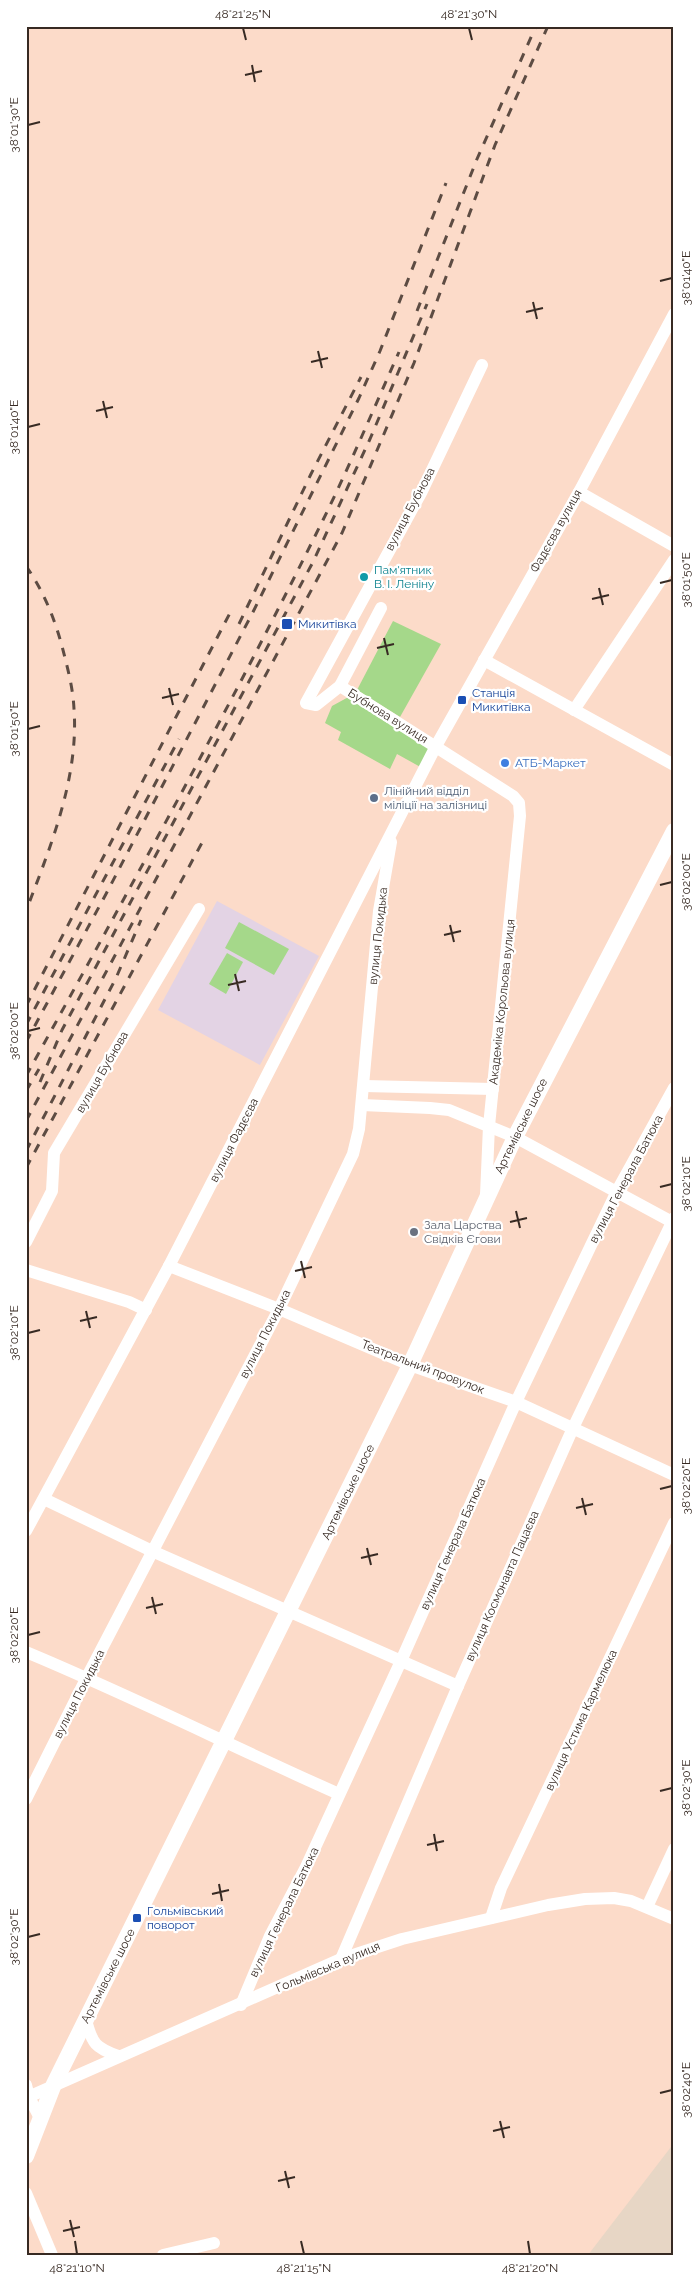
<svg xmlns="http://www.w3.org/2000/svg" width="700" height="2281" font-family="Raleway,sans-serif">
<style>
.industrial{fill:#e7d6c5}
.education{fill:#e3d3e4}
.green{fill:#a5d88a}
.lines{fill:none;stroke-linecap:round;stroke-linejoin:round}
.minor{stroke:#fff;stroke-width:12}
.major{stroke:#fff;stroke-width:16}
.rail{stroke:#5d4c43;stroke-width:3;stroke-dasharray:9 9;stroke-linecap:butt}
.ticks{fill:none;stroke:#372a23;stroke-width:2}
.culture-dot{fill:#0f9aa8;stroke:#fff;stroke-width:2}
.transit-dot{fill:#1a4fb4;stroke:#fff;stroke-width:2}
.shop-dot{fill:#3f7fe0;stroke:#fff;stroke-width:2}
.service-dot{fill:#5c6f8a;stroke:#fff;stroke-width:2}
.worship-dot{fill:#6b7280;stroke:#fff;stroke-width:2}
.labels{text-anchor:middle;dominant-baseline:central;stroke-width:4.5;stroke-linejoin:round;paint-order:stroke}
.street-label{font-size:12px;fill:#372a23;stroke:#fff}
.culture-label{font-size:12px;fill:#0d838f;stroke:#fff;text-anchor:start}
.transit-label{font-size:12px;fill:#164399;stroke:#fff;text-anchor:start}
.shop-label{font-size:12px;fill:#366cbe;stroke:#fff;text-anchor:start}
.service-label{font-size:12px;fill:#4e5e75;stroke:#fff;text-anchor:start}
.worship-label{font-size:12px;fill:#5b616d;stroke:#fff;text-anchor:start}
.neatline{fill:none;stroke:#372a23;stroke-width:2}
.ticks-label{font-size:12px;text-anchor:middle;fill:#372a23}
</style>
<rect width="100%" height="100%" fill="#fcdbc9"/>
<!-- industrial -->
<path class="industrial" d="M674 2143V2255H588Z"/>
<!-- education -->
<path class="education" d="M217 901 319 956 260 1065 158 1010Z"/>
<!-- green -->
<g class="green">
<path d="M393 621 441 644 400 717 357 690Z"/>
<path d="M354 694 436 746 424 769 397 754 390 769 338 740 341 732 325 723 332 706Z"/>
<path d="M239 922 289 949 274 975 225 948Z"/>
<path d="M227 953 243 962 226 994 209 984Z"/>
</g>
<g class="lines">
<!-- minor -->
<g class="minor">
<path d="M482 365 422 491 306 703 316 705 340 686 513 796 519 803 520 816 489 1126 486 1195"/>
<path d="M579 492 674 546"/>
<path d="M484 660 674 765"/>
<path d="M340 686 381 608"/>
<path d="M574 710 674 560"/>
<path d="M364 1086 493 1089"/>
<path d="M362 1105 430 1108 449 1110 515 1137 674 1223"/>
<path d="M26 1242 52 1191 54 1153 199 909"/>
<path d="M169 1266 279 1309 410 1365 516 1402 674 1475"/>
<path d="M26 1270 129 1302 146 1310"/>
<path d="M44 1499 152 1551 458 1686"/>
<path d="M26 1531 169 1266 436 746 579 492 674 314"/>
<path d="M26 1652C132 1696 235 1748 339 1794"/>
<path d="M26 1799 87 1677 279 1309 353 1154 359 1129 379 911 391 842"/>
<path d="M647 1907 674 1849"/>
<path d="M491 1918 501 1888 674 1523"/>
<path d="M341 1959 458 1686 573 1428 674 1218"/>
<path d="M241 2005 270 1936 306 1867 401 1661 516 1402 617 1191 674 1088"/>
<path d="M86 2020C92 2044 96 2048 118 2056"/>
<path d="M26 2085 29 2097 40 2118"/>
<path d="M26 2098 341 1959 402 1939 548 1905 585 1899 614 1898 631 1901 674 1919"/>
<path d="M26 2193 52 2255"/>
<path d="M163 2255 214 2243"/>
</g>
<!-- major -->
<path class="major" d="M26 2156 54 2084 410 1365 515 1137 674 831"/>
<!-- rail -->
<g class="rail">
<path d="M417 311 477 159 536 26"/>
<path d="M26 566C43 590 54 617 62 646 67 666 73 687 74 709 79 778 50 848 26 911"/>
<path d="M239 624 311 474 361 377"/>
<path d="M26 1006 231 611"/>
<path d="M26 1025 179 739"/>
<path d="M26 1042 106 894 254 610 359 398 380 351 446 183"/>
<path d="M26 1076C128 892 230 708 323 520 350 465 374 408 399 352"/>
<path d="M40 1082 62 1030 313 562 370 439 427 304"/>
<path d="M26 1091 39 1069"/>
<path d="M26 1121 342 533 414 363 495 145 548 26"/>
<path d="M26 1151 116 978 141 920"/>
<path d="M26 1168 204 839"/>
</g>
</g>
<!-- ticks -->
<path class="ticks" d="M243 28 246 40M469 28 472 40M252 65 255 82M245 75 262 71M28 125 40 122M660 281 672 278M533 302 537 319M526 312 543 308M318 351 322 368M311 362 328 358M103 401 107 418M96 411 113 407M28 427 40 424M660 583 672 580M599 588 603 605M592 599 609 595M384 638 388 655M377 648 394 644M169 688 173 705M162 698 179 694M28 729 40 726M660 885 672 882M450 925 454 942M444 935 461 931M235 974 239 991M228 985 246 981M28 1031 40 1028M660 1187 672 1184M516 1211 520 1228M510 1222 527 1218M301 1261 305 1278M295 1271 312 1267M86 1311 90 1328M80 1321 97 1317M28 1333 40 1330M660 1489 672 1486M582 1498 586 1515M576 1508 593 1504M367 1548 371 1565M361 1558 378 1554M152 1597 156 1614M146 1608 163 1604M28 1635 40 1632M660 1791 672 1788M434 1834 437 1851M427 1845 444 1841M219 1884 222 1901M212 1894 229 1890M28 1937 40 1934M660 2093 672 2090M500 2121 504 2138M493 2131 510 2127M285 2171 289 2188M278 2181 295 2177M70 2220 74 2237M63 2231 80 2227M75 2241 77 2254M301 2241 304 2254M528 2241 530 2254"/>
<!-- markers -->
<circle class="culture-dot" cx="364" cy="577" r="5"/>
<g class="transit-dot">
<rect x="281" y="618" width="12" height="12" rx="2.5"/>
<rect x="457" y="695" width="10" height="10" rx="2.5"/>
<rect x="132" y="1913" width="10" height="10" rx="2.5"/>
</g>
<circle class="shop-dot" cx="505" cy="763" r="5"/>
<circle class="service-dot" cx="374" cy="798" r="5"/>
<circle class="worship-dot" cx="414" cy="1232" r="5"/>
<g class="labels">
<!-- street labels -->
<g class="street-label">
<text transform="translate(410 509) rotate(-62)">вулиця Бубнова</text>
<text transform="translate(556 531) rotate(-61)">Фадєєва вулиця</text>
<text transform="translate(388 716) rotate(32)">Бубнова вулиця</text>
<text transform="translate(378 936) rotate(-84)">вулиця Покидька</text>
<text transform="translate(502 1002) rotate(-84)">Академіка Корольова вулиця</text>
<text transform="translate(102 1072) rotate(-60)">вулиця Бубнова</text>
<text transform="translate(521 1126) rotate(-64)">Артемівське шосе</text>
<text transform="translate(234 1140) rotate(-63)">вулиця Фадєєва</text>
<text transform="translate(626 1179) rotate(-62)">вулиця Генерала Батюка</text>
<text transform="translate(265 1334) rotate(-63)">вулиця Покидька</text>
<text transform="translate(423 1367) rotate(21)">Театральний провулок</text>
<text transform="translate(348 1492) rotate(-64)">Артемівське шосе</text>
<text transform="translate(453 1544) rotate(-66)">вулиця Генерала Батюка</text>
<text transform="translate(502 1586) rotate(-66)">вулиця Космонавта Пацаєва</text>
<text transform="translate(79 1694) rotate(-63)">вулиця Покидька</text>
<text transform="translate(581 1720) rotate(-65)">вулиця Устима Кармелюка</text>
<text transform="translate(284 1912) rotate(-64)">вулиця Генерала Батюка</text>
<text transform="translate(328 1967) rotate(-23)">Гольмівська вулиця</text>
<text transform="translate(108 1976) rotate(-63)">Артемівське шосе</text>
</g>
<!-- culture labels -->
<g class="culture-label">
<text x="374" y="570">Пам'ятник<tspan x="374" dy="14">В. І. Леніну</tspan></text>
</g>
<!-- transit labels -->
<g class="transit-label">
<text x="298" y="624">Микитівка</text>
<text x="472" y="693">Станція<tspan x="472" dy="14">Микитівка</tspan></text>
<text x="147" y="1911">Гольмівський<tspan x="147" dy="14">поворот</tspan></text>
</g>
<!-- shop labels -->
<g class="shop-label">
<text x="515" y="763">АТБ-Маркет</text>
</g>
<!-- service labels -->
<g class="service-label">
<text x="384" y="791">Лінійний відділ<tspan x="384" dy="14">міліції на залізниці</tspan></text>
</g>
<!-- worship labels -->
<g class="worship-label">
<text x="424" y="1225">Зала Царства<tspan x="424" dy="14">Свідків Єгови</tspan></text>
</g>
</g>
<!-- border -->
<rect width="700" height="2281" fill="none" stroke="#ffffff" stroke-width="55"/>
<rect x="28" y="28" width="644" height="2226" class="neatline"/>
<g class="ticks-label">
<text x="243" y="18">48°21'25"N</text>
<text x="469" y="18">48°21'30"N</text>
<text transform="translate(14 125) rotate(-90)" y="4">38°01'30"E</text>
<text transform="translate(686 278) rotate(-90)" y="4">38°01'40"E</text>
<text transform="translate(14 427) rotate(-90)" y="4">38°01'40"E</text>
<text transform="translate(686 580) rotate(-90)" y="4">38°01'50"E</text>
<text transform="translate(14 729) rotate(-90)" y="4">38°01'50"E</text>
<text transform="translate(686 882) rotate(-90)" y="4">38°02'00"E</text>
<text transform="translate(14 1031) rotate(-90)" y="4">38°02'00"E</text>
<text transform="translate(686 1184) rotate(-90)" y="4">38°02'10"E</text>
<text transform="translate(14 1333) rotate(-90)" y="4">38°02'10"E</text>
<text transform="translate(686 1486) rotate(-90)" y="4">38°02'20"E</text>
<text transform="translate(14 1635) rotate(-90)" y="4">38°02'20"E</text>
<text transform="translate(686 1788) rotate(-90)" y="4">38°02'30"E</text>
<text transform="translate(14 1937) rotate(-90)" y="4">38°02'30"E</text>
<text transform="translate(686 2090) rotate(-90)" y="4">38°02'40"E</text>
<text x="77" y="2272">48°21'10"N</text>
<text x="304" y="2272">48°21'15"N</text>
<text x="530" y="2272">48°21'20"N</text>
</g>
</svg>
